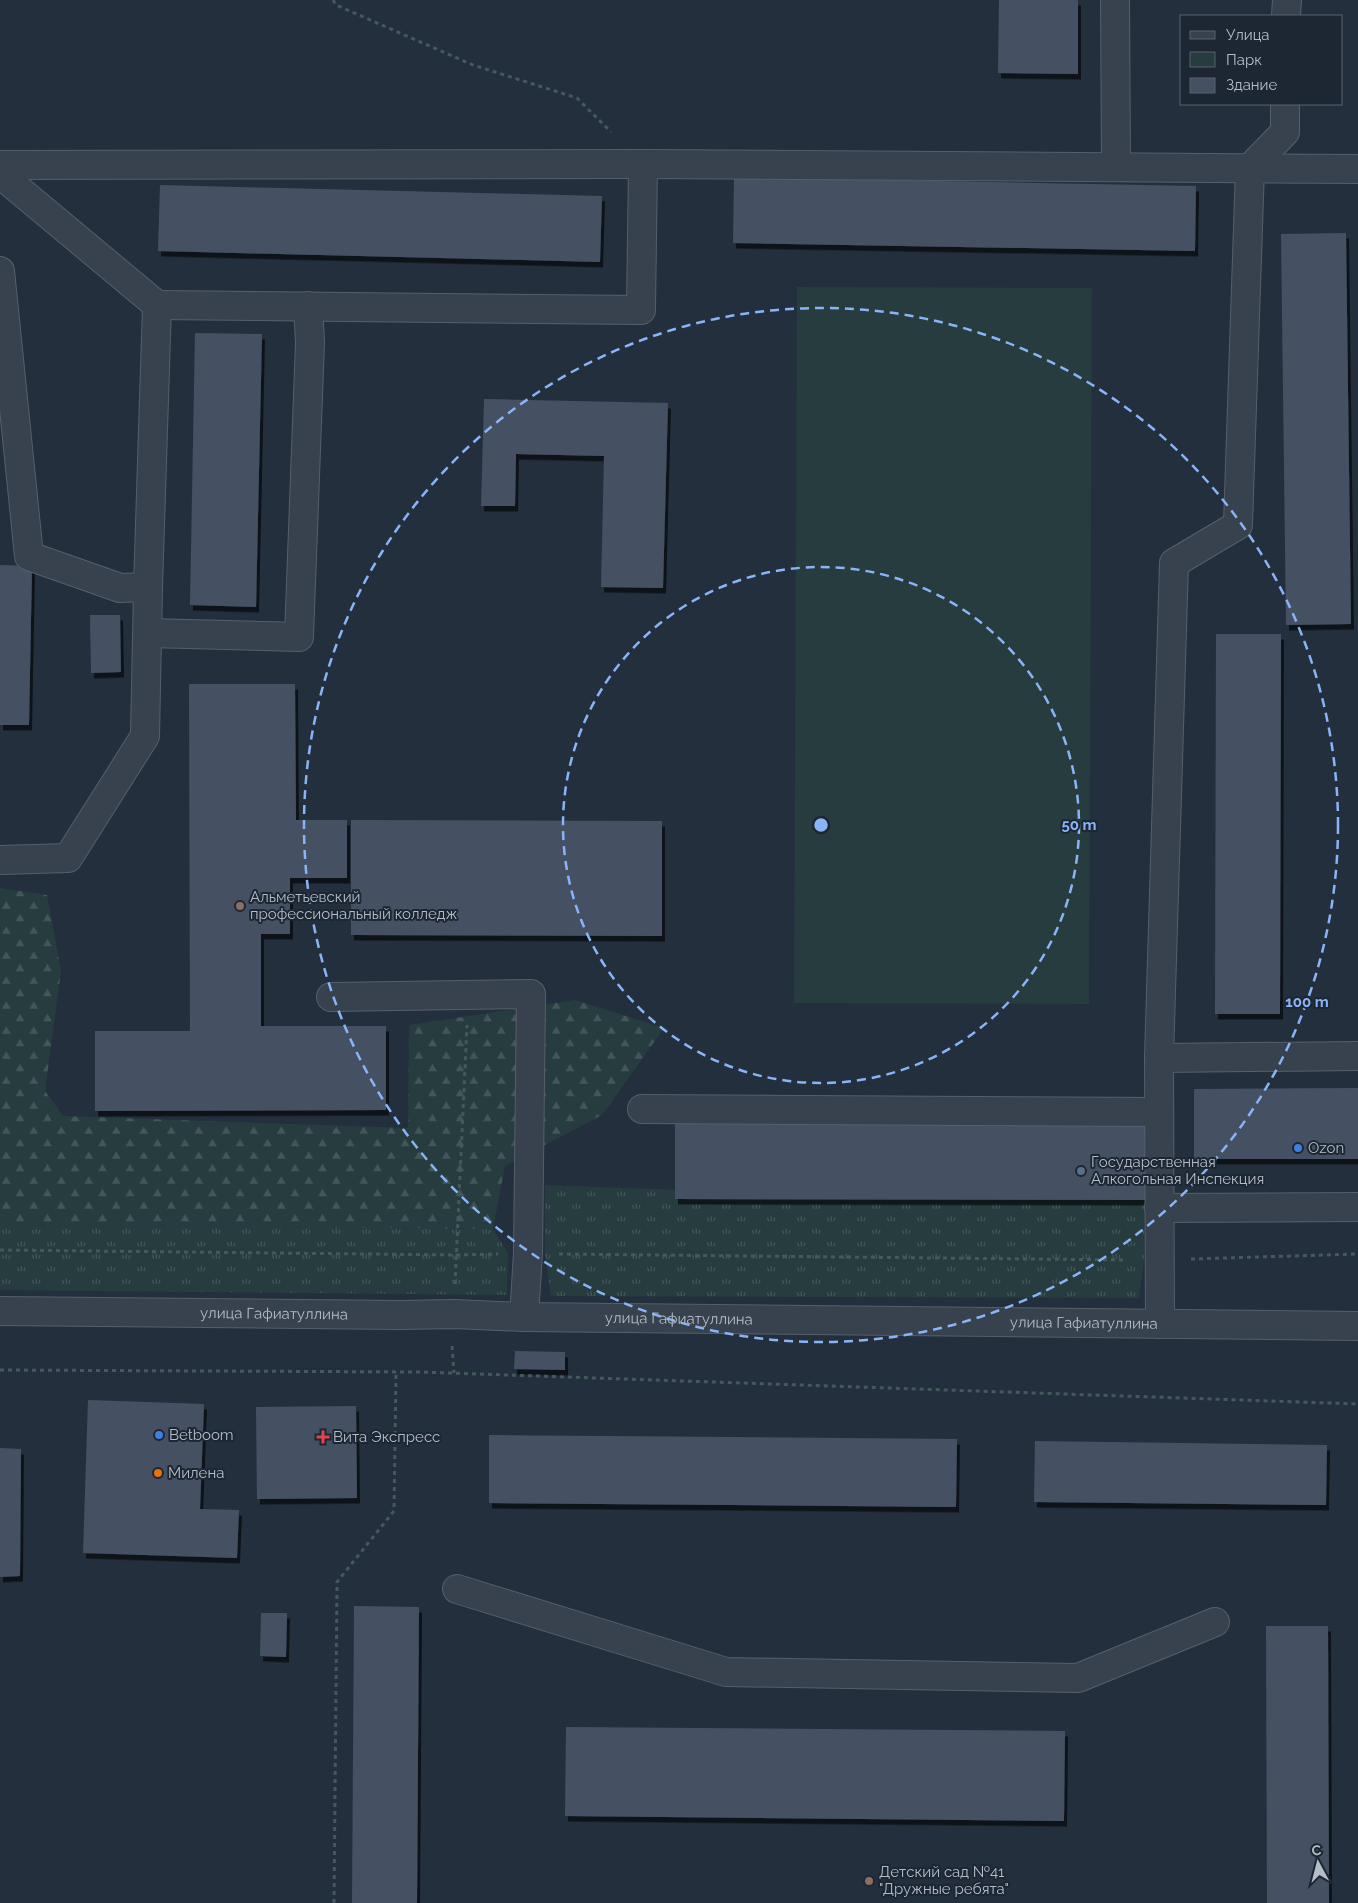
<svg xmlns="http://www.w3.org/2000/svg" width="1358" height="1903" font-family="Raleway,sans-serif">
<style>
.grass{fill:url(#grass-tufts)}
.forest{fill:url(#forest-firs)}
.park{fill:#263c3f}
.building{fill:#455162;filter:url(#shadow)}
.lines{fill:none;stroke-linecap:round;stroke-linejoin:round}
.minor-casing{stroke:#565f6c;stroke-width:30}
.path{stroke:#44595c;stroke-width:3;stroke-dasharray:4 4;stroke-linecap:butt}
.minor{stroke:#38414e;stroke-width:28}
.ring{fill:none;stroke:#8ab4f8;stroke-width:2.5;stroke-dasharray:9 6}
.education-dot{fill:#8d6e63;stroke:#1d2633;stroke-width:2}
.shop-dot{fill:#3f7fe0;stroke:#1d2633;stroke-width:2}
.service-dot{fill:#5c6f8a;stroke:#1d2633;stroke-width:2}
.health-dot{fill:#e0444e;stroke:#1d2633;stroke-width:2}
.food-dot{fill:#e8710a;stroke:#1d2633;stroke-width:2}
.labels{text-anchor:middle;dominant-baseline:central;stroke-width:4;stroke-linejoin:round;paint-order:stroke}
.poi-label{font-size:15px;fill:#b4bcc9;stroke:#1d2633;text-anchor:start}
.street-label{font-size:15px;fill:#b4bcc9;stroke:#1d2633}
.centre{fill:#8ab4f8;stroke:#1d2633;stroke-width:2.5}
.ring-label{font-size:15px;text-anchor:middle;font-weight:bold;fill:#8ab4f8;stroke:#1d2633;stroke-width:4;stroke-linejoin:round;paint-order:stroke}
</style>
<defs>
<pattern id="grass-tufts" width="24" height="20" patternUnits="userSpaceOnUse" patternTransform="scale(1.25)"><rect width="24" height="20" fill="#263c3f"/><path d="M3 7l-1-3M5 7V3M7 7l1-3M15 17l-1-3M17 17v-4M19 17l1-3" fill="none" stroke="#435659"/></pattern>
<pattern id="forest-firs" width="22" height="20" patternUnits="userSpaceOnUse" patternTransform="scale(1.25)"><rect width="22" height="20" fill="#263c3f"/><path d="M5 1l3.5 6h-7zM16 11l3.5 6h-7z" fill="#435659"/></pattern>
<filter id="shadow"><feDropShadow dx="3" dy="5.5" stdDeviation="0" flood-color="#0009"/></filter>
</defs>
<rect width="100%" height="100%" fill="#242f3e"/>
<!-- grass -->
<g class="grass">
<path d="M545 1185 675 1190 676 1199 1145 1200 1144 1260 1139 1298 551 1296 545 1254Z"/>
<path d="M0 1225 493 1229 508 1253 507 1295 0 1290Z"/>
</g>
<!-- forest -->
<path class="forest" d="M0 888 47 895 61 971 45 1091 63 1116 408 1128 409 1025 575 1000 664 1028 602 1115 505 1166 493 1229 0 1225Z"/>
<!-- park -->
<path class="park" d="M797 287 1092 288 1089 1004 794 1003Z"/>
<!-- building -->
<g class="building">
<path d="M999 0H1078V74L998 73Z"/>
<path d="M734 177 1196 186 1195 251 733 243Z"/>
<path d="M160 185 602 196 600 262 158 251Z"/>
<path d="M1346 233 1351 624 1286 625 1281 234Z"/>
<path d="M195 333 262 334 256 607 190 605Z"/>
<path d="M484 399 668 403 663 588 601 587 604 456 516 454 515 506H481Z"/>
<path d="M0 565 32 566 29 725H0Z"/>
<path d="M90 615H120L121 672 91 673Z"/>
<path d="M1216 634H1281L1280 1014H1215Z"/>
<path d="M189 684H295L296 820H347V878H290V934H261V1026H386V1110L95 1111V1031H190Z"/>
<path d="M351 820 662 821V936L351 935Z"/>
<path d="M1358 1088V1159H1194V1089Z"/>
<path d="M675 1122 1145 1123V1200L675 1199Z"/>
<path d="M515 1351 565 1352V1370L514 1369Z"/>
<path d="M88 1400 204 1404 200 1509 239 1510 237 1558 83 1553Z"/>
<path d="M356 1406 357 1498 257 1499 256 1407Z"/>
<path d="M489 1435 957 1439 956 1507 489 1503Z"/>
<path d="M1035 1441 1327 1445 1326 1505 1034 1502Z"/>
<path d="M0 1448 21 1449 20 1576 0 1577Z"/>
<path d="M354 1606 419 1607 417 1903H352Z"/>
<path d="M261 1613H287L286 1657 260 1656Z"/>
<path d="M1266 1626H1328L1329 1903H1267Z"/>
<path d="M566 1727 1065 1731 1064 1821 565 1816Z"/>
</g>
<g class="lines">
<!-- minor casing -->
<g class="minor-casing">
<g id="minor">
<path d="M1115 0 1116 167"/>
<path d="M1286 16 1287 0"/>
<path d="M0 165 643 164 1358 169"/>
<path d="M0 174 157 305 148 587 145 736 68 858 0 860"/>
<path d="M0 271 29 556 120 588 148 587"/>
<path d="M157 305 641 310 643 164"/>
<path d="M148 633 299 637 310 342 308 306"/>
<path d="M331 997 531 994 528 1253 524 1317"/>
<path d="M1159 1058 1358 1056"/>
<path d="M642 1109 1159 1112"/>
<path d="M1159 1208 1358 1207"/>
<path id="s1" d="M0 1311 401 1315 454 1314 524 1317 1358 1326"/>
<path d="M1160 1324 1159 1058 1174 563 1238 525 1250 168 1285 132V104"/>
<path d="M457 1589 726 1672 1078 1678 1215 1622"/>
</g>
</g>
<!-- path -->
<g class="path">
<path d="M333 0 336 5 473 65 577 98 611 132"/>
<path d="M0 1250 456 1255 498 1254"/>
<path d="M559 1254 1127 1260"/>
<path d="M1191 1259 1358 1254"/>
<path d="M455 1284 467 1025"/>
<path d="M452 1346 454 1373"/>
<path d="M0 1370 419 1372 1358 1404"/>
<path d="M334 1903 337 1582 394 1511 396 1372"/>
</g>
<!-- minor -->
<use href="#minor" class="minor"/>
</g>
<!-- distance rings -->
<g class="ring">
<circle cx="821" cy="825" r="258"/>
<circle cx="821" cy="825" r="517"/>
</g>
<!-- markers -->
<g class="education-dot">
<circle cx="240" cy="906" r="5"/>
<circle cx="869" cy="1881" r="5"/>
</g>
<g class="shop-dot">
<circle cx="1298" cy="1148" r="5"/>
<circle cx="159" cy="1435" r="5"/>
</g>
<circle class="service-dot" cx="1081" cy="1171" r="5"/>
<path class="health-dot" d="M320.5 1429.5h5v5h5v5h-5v5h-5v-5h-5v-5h5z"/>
<circle class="food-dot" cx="158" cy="1473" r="5"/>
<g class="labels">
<!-- poi labels -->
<g class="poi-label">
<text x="250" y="897">Альметьевский<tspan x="250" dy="17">профессиональный колледж</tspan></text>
<text x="1308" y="1148">Ozon</text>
<text x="1091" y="1162">Государственная<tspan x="1091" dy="17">Алкогольная Инспекция</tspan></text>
<text x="169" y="1435">Betboom</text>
<text x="333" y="1437">Вита Экспресс</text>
<text x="168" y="1473">Милена</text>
<text x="879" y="1872">Детский сад №41<tspan x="879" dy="17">"Дружные ребята"</tspan></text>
</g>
<!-- street labels -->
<g class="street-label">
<text stroke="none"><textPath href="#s1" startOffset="274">улица Гафиатуллина</textPath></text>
<text stroke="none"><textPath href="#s1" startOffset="679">улица Гафиатуллина</textPath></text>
<text stroke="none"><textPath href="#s1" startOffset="1084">улица Гафиатуллина</textPath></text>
</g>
</g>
<circle cx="821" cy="825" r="8" class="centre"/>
<g class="ring-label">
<text x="1079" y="830">50 m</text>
<text x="1307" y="1007">100 m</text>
</g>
<!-- legend -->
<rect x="1180" y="15" width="162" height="90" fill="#1d2633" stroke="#59626f"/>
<rect x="1190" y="31" width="25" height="8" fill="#38414e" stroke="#59626f"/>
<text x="1226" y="40" font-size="15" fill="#b4bcc9">Улица</text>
<rect x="1190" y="52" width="25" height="15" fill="#263c3f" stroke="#59626f"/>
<text x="1226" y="65" font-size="15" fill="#b4bcc9">Парк</text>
<rect x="1190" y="78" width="25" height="15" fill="#455162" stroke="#59626f"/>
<text x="1226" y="90" font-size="15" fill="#b4bcc9">Здание</text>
<!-- north arrow -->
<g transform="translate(1318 1863) rotate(353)" stroke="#1d2633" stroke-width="4" paint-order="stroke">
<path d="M0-4L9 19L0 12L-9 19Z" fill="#b4bcc9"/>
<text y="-8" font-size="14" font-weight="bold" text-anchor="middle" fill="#b4bcc9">С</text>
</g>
</svg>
